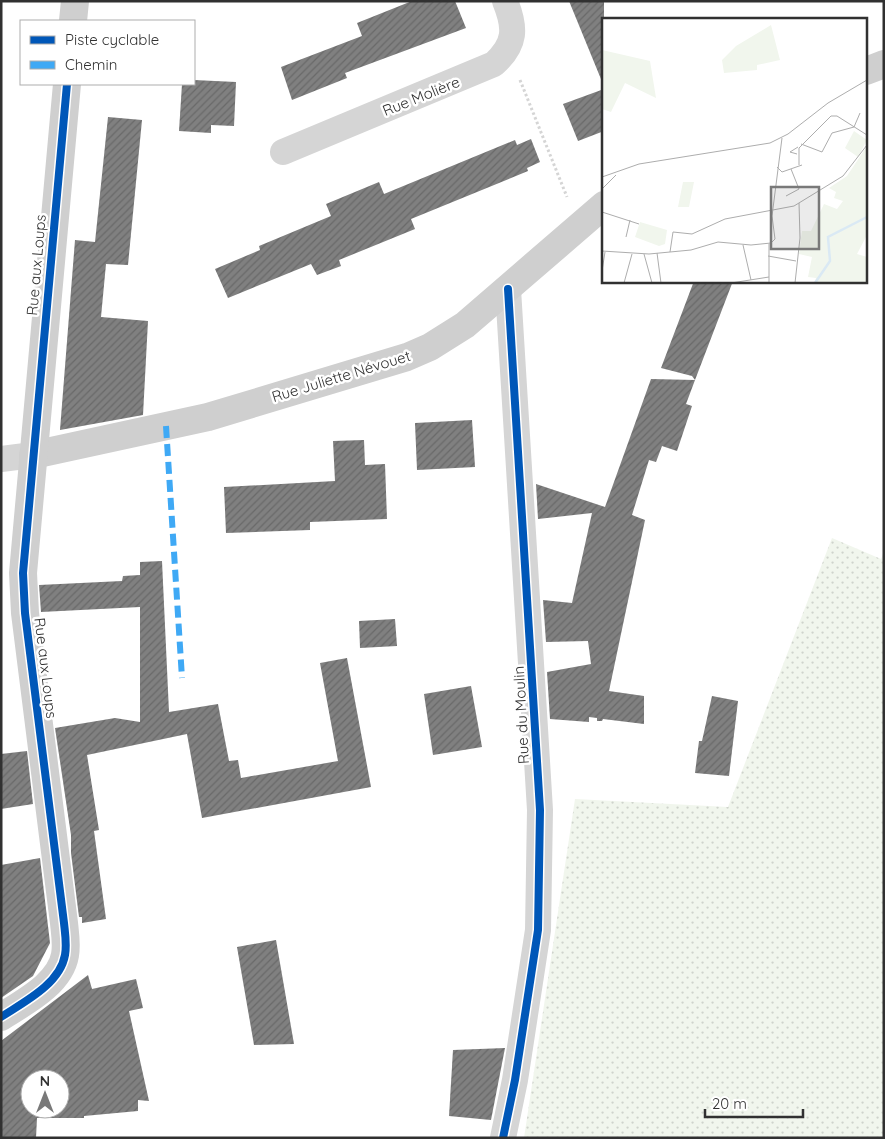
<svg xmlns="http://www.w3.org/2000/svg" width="885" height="1139" font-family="Quicksand,sans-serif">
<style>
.grass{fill:url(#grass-dots)}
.building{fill:url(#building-hatch);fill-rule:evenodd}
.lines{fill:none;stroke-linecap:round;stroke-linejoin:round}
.path{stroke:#d5d5d5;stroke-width:3;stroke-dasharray:2.5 2.5;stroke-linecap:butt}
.street{stroke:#d5d5d5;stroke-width:26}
.secondary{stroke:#cfcfcf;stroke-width:28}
.quiet{stroke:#3fa9f5;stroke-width:6;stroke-dasharray:12 6;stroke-linecap:butt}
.cycleway-casing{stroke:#fff;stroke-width:11}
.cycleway{stroke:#0057b8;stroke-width:8}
.labels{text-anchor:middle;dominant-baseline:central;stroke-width:5;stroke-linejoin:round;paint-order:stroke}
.street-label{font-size:15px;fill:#313131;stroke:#fff}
.inset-river{fill:none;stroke:#dae9f4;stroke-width:2.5}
.inset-road{fill:none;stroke:#adadad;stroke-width:1}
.view{fill:#797979;fill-opacity:0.15;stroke:#797979;stroke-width:2.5}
.inset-edge{fill:none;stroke:#313131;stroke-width:2.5}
</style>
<defs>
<pattern id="grass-dots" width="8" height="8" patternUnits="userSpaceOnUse" patternTransform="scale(1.25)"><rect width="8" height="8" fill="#f1f6ed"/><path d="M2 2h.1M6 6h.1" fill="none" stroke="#cfd3cc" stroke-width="1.8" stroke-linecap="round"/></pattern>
<pattern id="building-hatch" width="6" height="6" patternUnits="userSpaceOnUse" patternTransform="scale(1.25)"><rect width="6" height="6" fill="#808080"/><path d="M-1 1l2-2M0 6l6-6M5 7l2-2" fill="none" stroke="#696969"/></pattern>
</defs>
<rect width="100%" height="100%" fill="#fff"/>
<!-- grass -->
<path class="grass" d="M832 538 881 559 884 552V1138H524L575 799 728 807Z"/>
<!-- building -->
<g class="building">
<path d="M412 1H455L466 28 345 73 347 78 292 100 281 67 362 36 357 23Z"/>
<path d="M569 1H604V83L603 84Z"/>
<path d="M194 80 236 82 234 126 211 125V133L179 131 182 84H194Z"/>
<path d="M604 89V131L578 141 563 104Z"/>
<path d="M108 117 142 120 128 265 106 264 101 317 148 321 143 415 60 430 75 240 95 242Z"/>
<path d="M531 139 540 162 527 168 528 171 411 219 415 229 339 260 341 266 317 275 311 264 228 298 215 269 260 250 259 246 331 216 326 204 379 182 384 194 515 140 517 145Z"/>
<path d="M694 281H733L695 380 692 376 661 368Z"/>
<path d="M651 379 695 380 686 404 692 406 677 451 662 446 656 462 649 460 632 515 645 520 609 691 644 696V724L603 719 602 721H597V718L589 717V722L550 719 547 672 591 664 588 641 546 642 543 600 572 603 592 513 538 519 536 484 605 507Z"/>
<path d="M472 420 475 467 417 470 415 423Z"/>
<path d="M364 440 365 465 385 464 387 519 310 522V530L226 533 224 487 335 481 333 441Z"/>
<path d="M162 561 169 712 218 704 229 761 238 760 241 778 338 761 320 663 347 658 371 787 202 818 187 734 87 755 99 830 94 831 106 919 82 923V917H79L71 853V835L55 728 115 718 140 722V607L41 612 39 585 122 581 123 576 140 575V562Z"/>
<path d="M395 619 397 646 360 648 359 621Z"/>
<path d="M471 686 482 747 433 755 424 694Z"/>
<path d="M712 696 738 701 729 776 695 773 699 741H702Z"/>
<path d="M27 751 33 804 1 809V754Z"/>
<path d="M40 858 50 943 33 976 1 998V865Z"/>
<path d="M276 940 294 1044 254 1045 237 947Z"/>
<path d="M88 975 92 989 136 979 143 1008 129 1011 149 1101 138 1100V1111L84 1116V1118H37L36 1138H1V1041ZM30 1079H60V1109H30Z"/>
<path d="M505 1048 491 1120 449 1116 453 1050Z"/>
</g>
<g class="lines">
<!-- path -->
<path class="path" d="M520 80 567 197"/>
<!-- street -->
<g class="street">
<path d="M283 152 494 64C516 44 516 28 505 1"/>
<path d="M1 459 33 455"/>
<path d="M503 1138 515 1080 538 930 540 810 508 289"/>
</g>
<!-- secondary -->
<g class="secondary">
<path d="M73 21 75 1"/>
<path d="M866 71 884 64"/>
<path d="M33 455 208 417 407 357 430 347 465 325 604 205"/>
<path d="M1 1017C24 1002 60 984 65 955 67 944 65 933 64 923L25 613 23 573 67 84"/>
</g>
<!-- quiet -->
<path class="quiet" d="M166 426 182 678"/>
<!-- cycleway casing -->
<g class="cycleway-casing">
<g id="cycleway">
<path d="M1 1017C24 1002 60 984 65 955 67 944 65 933 64 923L25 613 23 573 67 84"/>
<path d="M503 1138 515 1080 538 930 540 810 508 289"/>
</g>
</g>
<!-- cycleway -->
<use href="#cycleway" class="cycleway"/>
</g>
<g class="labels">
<!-- street labels -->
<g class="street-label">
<text transform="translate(421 96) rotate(-22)">Rue Molière</text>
<text transform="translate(36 265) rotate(-85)">Rue aux Loups</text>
<text transform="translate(341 376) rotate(-17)">Rue Juliette Névouet</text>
<text transform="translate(46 668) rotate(83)">Rue aux Loups</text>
<text transform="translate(521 715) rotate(-93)">Rue du Moulin</text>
</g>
</g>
<!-- overview -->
<g transform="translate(602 18)">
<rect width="265" height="265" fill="#fff"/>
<path d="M169 7 178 42 155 47V52L122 55 120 42 134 28ZM0 32 48 43 54 80 23 65 9 94 0 91ZM265 128V217L255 236 265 239V265H213L214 260 206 259 210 239 197 236 200 213H209L222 186 235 191 241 183 232 180 234 174 227 170 245 158ZM81 164H92L87 189H76ZM38 204 65 212 63 226 57 228 33 219Z" fill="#f1f6ed"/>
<path d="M252 113 265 122 256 139 243 130Z" fill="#f1f6ed"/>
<path class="inset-river" d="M213 265 228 243 226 219 265 199"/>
<path class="inset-road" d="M199 126 220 134 230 115 252 109 258 95M195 136 188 134 196 129M197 147V130L229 98H235L265 117M175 149 180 154 200 147M0 159 37 146 168 125 186 116 226 85 265 62M0 171 14 157M184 178 197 171 189 151M0 194 37 206M24 219 28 202M167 226V265M141 227 149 262M0 233 47 236 89 232 116 224 149 227 169 225 173 221 170 198 180 120M68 234 71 214 90 216 123 201 192 188 241 158 265 127M55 235 59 265M42 236 50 265M166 238 194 243M0 253 3 234M22 265 30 236M129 265 167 259M193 265 198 220 197 185"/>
<path class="view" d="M169 169H217V231H169Z"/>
<rect width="265" height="265" class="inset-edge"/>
</g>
<!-- border -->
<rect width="885" height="1139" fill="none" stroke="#313131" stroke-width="5"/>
<!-- legend -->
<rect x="20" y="20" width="175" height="65" fill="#ffffff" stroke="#adadad"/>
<rect x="30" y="36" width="25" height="8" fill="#0057b8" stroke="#adadad"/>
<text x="65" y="45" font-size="15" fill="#313131">Piste cyclable</text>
<rect x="30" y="61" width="25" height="8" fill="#3fa9f5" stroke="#adadad"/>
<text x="65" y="70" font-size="15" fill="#313131">Chemin</text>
<!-- north arrow -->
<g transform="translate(45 1094)"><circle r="24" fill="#ffffff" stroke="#adadad"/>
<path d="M0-4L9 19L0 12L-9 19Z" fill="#797979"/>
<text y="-8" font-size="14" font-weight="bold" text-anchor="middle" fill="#313131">N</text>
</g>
<!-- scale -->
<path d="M705 1109v8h98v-8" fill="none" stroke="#313131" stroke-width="2.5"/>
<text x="712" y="1109" font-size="15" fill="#313131" stroke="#ffffff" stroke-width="4" paint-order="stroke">20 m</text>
</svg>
